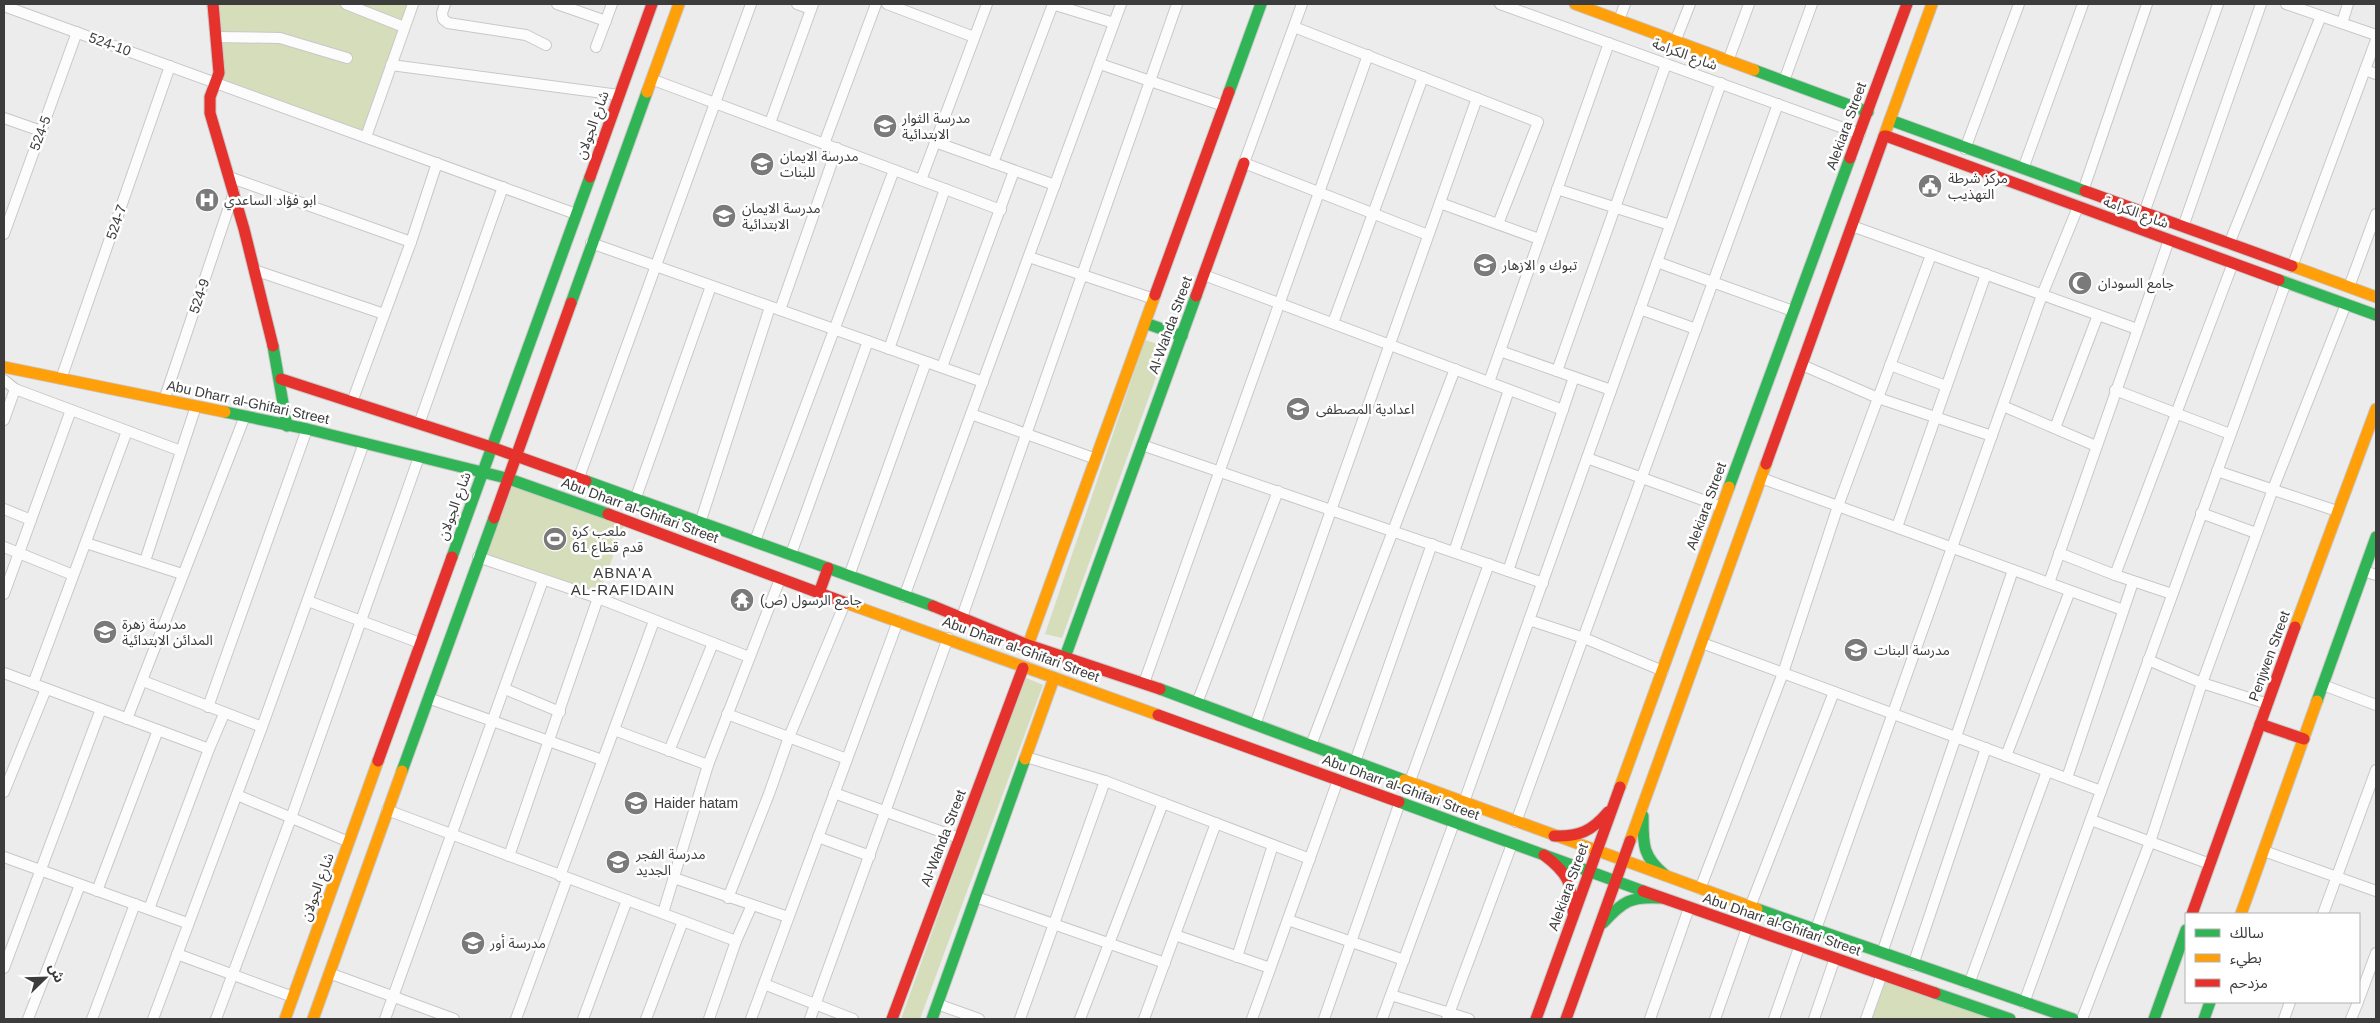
<svg xmlns="http://www.w3.org/2000/svg" width="2380" height="1023" font-family="Arial,'Noto Sans Arabic',sans-serif">
<style>
.green{fill:#d5ddba}
.lines{fill:none;stroke-linecap:round;stroke-linejoin:round}
.street-casing{stroke:#c8c8c9;stroke-width:12}
.fast-casing{stroke:#c8c8c9;stroke-width:13}
.slow-casing{stroke:#c8c8c9;stroke-width:13}
.jam-casing{stroke:#c8c8c9;stroke-width:13}
.street{stroke:#fcfcfc;stroke-width:10}
.fast{stroke:#30b455;stroke-width:11}
.slow{stroke:#ff9f0a;stroke-width:11}
.jam{stroke:#e5322d;stroke-width:11}
.labels{text-anchor:middle;dominant-baseline:central;stroke-width:5;stroke-linejoin:round;paint-order:stroke}
.street-label{font-size:14px;fill:#3c3c3c;stroke:#fff}
.poi-label{font-size:14px;fill:#3c3c3c;stroke:#fff;text-anchor:start}
.neighbourhood-label{font-size:15px;letter-spacing:1px;fill:#3c3c3c;stroke:#fff}
</style>
<rect width="100%" height="100%" fill="#ececed"/>
<!-- green -->
<g class="green">
<path d="M206 4H416L366 137 217 83Z"/>
<path d="M1145 340 1167 347 1062 638 1045 634Z"/>
<path d="M512 480 626 520 598 598 485 557Z"/>
<path d="M1024 677 1043 685 920 1019H901Z"/>
<path d="M1880 977 1994 1019H1865Z"/>
</g>
<g class="lines">
<!-- street casing -->
<g class="street-casing">
<g id="street">
<path d="M346 4 404 27"/>
<path d="M445 4 442 13 443 19 448 23 526 35 546 45"/>
<path d="M557 4 606 21"/>
<path d="M797 4 811 9"/>
<path d="M887 4 974 37"/>
<path d="M1052 4 1114 23"/>
<path d="M1302 4 1244 163 1428 235"/>
<path d="M1500 4 1860 134"/>
<path d="M2286 4 2376 35"/>
<path d="M4 6 576 214"/>
<path d="M1619 20 1625 4"/>
<path d="M2342 23 2348 4"/>
<path d="M1294 27 1538 122 1498 224"/>
<path d="M216 37 280 38 347 58"/>
<path d="M1675 42 1690 4"/>
<path d="M596 47 612 4"/>
<path d="M1728 61 1749 4"/>
<path d="M1100 64 1224 106"/>
<path d="M391 65 619 95"/>
<path d="M2365 70 2376 74"/>
<path d="M651 79 1001 210"/>
<path d="M1784 81 1812 4"/>
<path d="M4 118 41 131"/>
<path d="M770 123 813 4"/>
<path d="M366 137 413 4"/>
<path d="M935 142 1055 185"/>
<path d="M824 144 876 4"/>
<path d="M1965 149 2019 4"/>
<path d="M993 163 1053 4"/>
<path d="M2023 169 2083 4"/>
<path d="M229 177 411 242"/>
<path d="M921 180 987 4"/>
<path d="M1557 189 1670 225"/>
<path d="M2083 191 2147 4"/>
<path d="M1440 203 1539 239"/>
<path d="M2144 213 2218 4"/>
<path d="M1852 226 2137 329"/>
<path d="M2183 227 2261 4"/>
<path d="M4 234 77 32"/>
<path d="M591 243 983 382"/>
<path d="M2229 244 2321 16"/>
<path d="M1029 257 1154 299"/>
<path d="M1657 262 1793 311"/>
<path d="M2292 267 2376 40"/>
<path d="M254 270 384 314"/>
<path d="M1204 275 1563 410"/>
<path d="M2349 287 2376 214"/>
<path d="M1640 309 1696 329"/>
<path d="M780 310 837 148"/>
<path d="M1333 323 1423 77"/>
<path d="M889 349 945 189"/>
<path d="M1500 351 1611 390"/>
<path d="M1802 365 1878 398 1992 436"/>
<path d="M1890 365 1946 386"/>
<path d="M942 367 1014 171"/>
<path d="M1557 371 1666 64"/>
<path d="M61 379 170 66"/>
<path d="M4 380 15 389 181 451"/>
<path d="M1489 382 1609 43"/>
<path d="M2115 390 2230 434"/>
<path d="M164 400 234 192"/>
<path d="M352 402 411 242 437 163"/>
<path d="M2003 406 2096 446"/>
<path d="M971 414 1096 459"/>
<path d="M4 420 15 389"/>
<path d="M419 424 503 187"/>
<path d="M2055 428 2098 315"/>
<path d="M1142 445 1543 583"/>
<path d="M1587 458 1722 507"/>
<path d="M2217 471 2337 511"/>
<path d="M1761 478 2123 610"/>
<path d="M578 480 751 4"/>
<path d="M635 500 711 286"/>
<path d="M4 509 31 520"/>
<path d="M2201 513 2256 533"/>
<path d="M700 523 770 307"/>
<path d="M1897 527 1986 274"/>
<path d="M755 541 894 170"/>
<path d="M86 543 182 574"/>
<path d="M4 547 73 575"/>
<path d="M1454 552 1509 390"/>
<path d="M2059 553 2115 575 2172 594"/>
<path d="M791 554 868 341"/>
<path d="M478 557 598 598 749 657"/>
<path d="M145 561 196 406"/>
<path d="M1508 571 1574 377"/>
<path d="M2364 571 2376 575"/>
<path d="M2115 575 2233 263"/>
<path d="M849 576 926 362"/>
<path d="M2049 583 2169 240"/>
<path d="M4 594 71 410"/>
<path d="M904 597 1121 4"/>
<path d="M308 601 420 643"/>
<path d="M962 617 1177 4"/>
<path d="M1529 620 1584 638 1663 671"/>
<path d="M1702 643 2101 791"/>
<path d="M2148 660 2202 683 2268 704"/>
<path d="M4 673 209 749"/>
<path d="M143 681 262 727"/>
<path d="M1144 683 1368 55"/>
<path d="M33 684 127 431"/>
<path d="M2323 685 2376 705"/>
<path d="M505 689 560 712"/>
<path d="M428 698 602 760"/>
<path d="M1197 703 1278 491"/>
<path d="M208 707 307 429"/>
<path d="M727 714 847 759"/>
<path d="M127 719 245 416"/>
<path d="M1255 725 1477 98"/>
<path d="M614 730 708 765"/>
<path d="M1311 745 1455 369"/>
<path d="M669 751 713 643"/>
<path d="M2006 756 2070 591"/>
<path d="M1026 757 1105 781 1310 859"/>
<path d="M1355 762 1432 544"/>
<path d="M2067 778 2133 582"/>
<path d="M1410 781 1489 564"/>
<path d="M4 792 46 689"/>
<path d="M834 793 959 838"/>
<path d="M237 795 349 842"/>
<path d="M1464 802 1721 83"/>
<path d="M387 810 736 941"/>
<path d="M2091 820 2210 864"/>
<path d="M1516 822 1778 104"/>
<path d="M818 837 870 856"/>
<path d="M2264 851 2376 891"/>
<path d="M509 856 598 598"/>
<path d="M4 857 187 923"/>
<path d="M560 876 654 621"/>
<path d="M674 878 788 917"/>
<path d="M1700 889 1783 673 1838 506 1931 255"/>
<path d="M97 891 158 730"/>
<path d="M976 897 1165 963"/>
<path d="M728 898 769 794 789 737 845 603"/>
<path d="M1750 907 1834 692"/>
<path d="M149 909 209 749 224 714"/>
<path d="M663 913 708 765 780 579"/>
<path d="M2323 914 2376 770"/>
<path d="M1288 920 1404 960"/>
<path d="M1816 929 2042 295 2078 207"/>
<path d="M1175 935 1270 968"/>
<path d="M1882 953 2013 570"/>
<path d="M177 954 293 997"/>
<path d="M1237 957 1273 845"/>
<path d="M1913 965 1986 748"/>
<path d="M4 968 101 709"/>
<path d="M329 973 454 1019"/>
<path d="M764 984 853 1019"/>
<path d="M1969 984 2047 771"/>
<path d="M1391 995 1469 1019"/>
<path d="M2359 999 2376 953"/>
<path d="M2024 1003 2286 282"/>
<path d="M937 1004 979 1019"/>
<path d="M28 1019 80 885"/>
<path d="M92 1019 135 904"/>
<path d="M153 1019 262 727 364 443"/>
<path d="M216 1019 291 818 419 457"/>
<path d="M385 1019 543 580"/>
<path d="M516 1019 567 879"/>
<path d="M583 1019 627 900"/>
<path d="M646 1019 683 921"/>
<path d="M709 1019 736 941 752 905"/>
<path d="M751 1019 898 621"/>
<path d="M810 1019 948 638"/>
<path d="M1020 1019 1105 781"/>
<path d="M1080 1019 1163 803"/>
<path d="M1144 1019 1216 823"/>
<path d="M1252 1019 1338 780"/>
<path d="M1324 1019 1400 802"/>
<path d="M1382 1019 1454 823"/>
<path d="M1447 1019 1512 844"/>
<path d="M1650 1019 1689 908"/>
<path d="M1715 1019 1747 928"/>
<path d="M1774 1019 1800 945"/>
<path d="M1814 1019 1835 958"/>
<path d="M1866 1019 1882 974"/>
<path d="M2082 1019 2150 842 2202 683 2273 489 2346 304"/>
<path d="M2284 1019 2290 1002"/>
<path d="M2351 1019 2358 1002"/>
</g>
</g>
<!-- fast casing -->
<g class="fast-casing">
<g id="fast">
<path d="M1754 70 1868 112"/>
<path d="M1229 92 1261 4"/>
<path d="M1890 120 2085 191"/>
<path d="M2279 280 2376 315"/>
<path d="M571 303 647 92"/>
<path d="M1145 323 1182 336"/>
<path d="M273 346 287 426"/>
<path d="M225 412 307 429 506 478 608 514"/>
<path d="M586 481 933 606"/>
<path d="M1729 487 1850 158"/>
<path d="M452 557 590 177"/>
<path d="M1065 657 1196 296"/>
<path d="M1160 689 1404 780"/>
<path d="M2317 701 2376 537"/>
<path d="M402 771 494 518"/>
<path d="M1399 802 1643 891"/>
<path d="M1643 816C1643 844 1642 856 1665 875"/>
<path d="M1757 909 2073 1019"/>
<path d="M1603 923C1623 901 1631 896 1661 898"/>
<path d="M1935 993 2010 1019"/>
<path d="M932 1019 1025 759"/>
<path d="M2154 1019 2186 930"/>
<path d="M2204 1019 2210 1002"/>
</g>
</g>
<!-- slow casing -->
<g class="slow-casing">
<g id="slow">
<path d="M1575 4 1754 70"/>
<path d="M647 92 679 4"/>
<path d="M1884 136 1932 4"/>
<path d="M2292 266 2376 297"/>
<path d="M4 367 225 412"/>
<path d="M846 603 1158 715"/>
<path d="M2295 627 2376 409"/>
<path d="M1028 645 1155 295"/>
<path d="M1025 759 1054 678"/>
<path d="M1404 780 1757 909"/>
<path d="M1620 787 1729 487"/>
<path d="M1630 841 1766 464"/>
<path d="M2241 914 2317 701"/>
<path d="M285 1019 378 761"/>
<path d="M313 1019 402 771"/>
</g>
</g>
<!-- jam casing -->
<g class="jam-casing">
<g id="jam">
<path d="M213 4 219 73 210 97V113L244 229 273 346"/>
<path d="M1886 136 2279 280"/>
<path d="M1850 158 1907 4"/>
<path d="M590 177 652 4"/>
<path d="M2085 191 2292 266"/>
<path d="M1155 295 1229 92"/>
<path d="M1196 296 1244 163"/>
<path d="M281 379 491 447 586 481"/>
<path d="M1766 464 1884 136"/>
<path d="M608 514 846 603"/>
<path d="M494 518 571 303"/>
<path d="M819 593 828 568"/>
<path d="M933 606 1028 645 1160 689"/>
<path d="M1158 715 1399 802"/>
<path d="M2260 724 2304 739"/>
<path d="M378 761 452 557"/>
<path d="M1554 836C1579 837 1592 831 1608 812"/>
<path d="M1544 855C1568 873 1572 883 1573 912"/>
<path d="M1643 891 1935 993"/>
<path d="M2192 914 2295 627"/>
<path d="M892 1019 1023 668"/>
<path d="M1536 1019 1620 787"/>
<path d="M1566 1019 1630 841"/>
</g>
</g>
<!-- street -->
<use href="#street" class="street"/>
<!-- fast -->
<use href="#fast" class="fast"/>
<!-- slow -->
<use href="#slow" class="slow"/>
<!-- jam -->
<use href="#jam" class="jam"/>
</g>
<!-- icons -->
<defs>
<g id="school-disc" transform="scale(1.25)"><circle r="9.5" fill="#7a7a7a" stroke="#fff"/><path d="M0-5L7-2L0 1L-7-2ZM-4 1L0 2.5L4 1V4Q0 6-4 4Z" fill="#fff"/></g>
<g id="civic-disc" transform="scale(1.25)"><circle r="9.5" fill="#7a7a7a" stroke="#fff"/><path d="M-.6-6.5H3V-4.5H.6V-3L4-1V1h2V6H-6V1h2V-1L-.6-3ZM-1.2 2.5V6h2.4V2.5Z" fill="#fff"/></g>
<g id="hospital-disc" transform="scale(1.25)"><circle r="9.5" fill="#7a7a7a" stroke="#fff"/><path d="M-5-5h3v3.5h4V-5h3V5h-3V1.5h-4V5h-3Z" fill="#fff"/></g>
<g id="mosque-disc" transform="scale(1.25)"><circle r="9.5" fill="#7a7a7a" stroke="#fff"/><path d="M3.5-4.9A6 6 0 1 0 3.5 4.9A5 5 0 1 1 3.5-4.9Z" fill="#fff"/></g>
<g id="stadium-disc" transform="scale(1.25)"><circle r="9.5" fill="#7a7a7a" stroke="#fff"/><path d="M0-5a6.5 5 0 1 0 0 10a6.5 5 0 1 0 0-10ZM-3.5-1.8h7v3.6h-7Z" fill="#fff"/></g>
<g id="temple-disc" transform="scale(1.25)"><circle r="9.5" fill="#7a7a7a" stroke="#fff"/><path d="M0-6L5-2H3V0L6.5 2.5H4V6H1.5V3h-3V6H-4V2.5H-6.5L-3 0V-2H-5Z" fill="#fff"/></g>
</defs>
<g fill-rule="evenodd">
<use href="#school-disc" x="885" y="126"/>
<use href="#school-disc" x="762" y="164"/>
<use href="#civic-disc" x="1930" y="186"/>
<use href="#hospital-disc" x="207" y="200"/>
<use href="#school-disc" x="724" y="216"/>
<use href="#school-disc" x="1485" y="265"/>
<use href="#mosque-disc" x="2080" y="283"/>
<use href="#school-disc" x="1298" y="409"/>
<use href="#stadium-disc" x="555" y="539"/>
<use href="#temple-disc" x="742" y="600"/>
<use href="#school-disc" x="105" y="632"/>
<use href="#school-disc" x="1856" y="650"/>
<use href="#school-disc" x="636" y="803"/>
<use href="#school-disc" x="618" y="862"/>
<use href="#school-disc" x="473" y="943"/>
</g>
<g class="labels">
<!-- street labels -->
<g class="street-label">
<text transform="translate(110 44) rotate(20)">524-10</text>
<text transform="translate(1685 54) rotate(20)">شارع الكرامة</text>
<text transform="translate(592 125) rotate(-70)">شارع الجولان</text>
<text transform="translate(1846 126) rotate(-70)">Alekiara Street</text>
<text transform="translate(40 133) rotate(-70)">524-5</text>
<text transform="translate(2136 212) rotate(20)">شارع الكرامة</text>
<text transform="translate(116 222) rotate(-71)">524-7</text>
<text transform="translate(199 296) rotate(-71)">524-9</text>
<text transform="translate(1170 325) rotate(-70)">Al-Wahda Street</text>
<text transform="translate(248 402) rotate(12)">Abu Dharr al-Ghifari Street</text>
<text transform="translate(454 506) rotate(-70)">شارع الجولان</text>
<text transform="translate(1706 506) rotate(-70)">Alekiara Street</text>
<text transform="translate(640 510) rotate(20)">Abu Dharr al-Ghifari Street</text>
<text transform="translate(1021 649) rotate(20)">Abu Dharr al-Ghifari Street</text>
<text transform="translate(2269 656) rotate(-70)">Penjwen Street</text>
<text transform="translate(1401 787) rotate(20)">Abu Dharr al-Ghifari Street</text>
<text transform="translate(943 838) rotate(-69)">Al-Wahda Street</text>
<text transform="translate(317 887) rotate(-70)">شارع الجولان</text>
<text transform="translate(1568 887) rotate(-70)">Alekiara Street</text>
<text transform="translate(1782 924) rotate(19)">Abu Dharr al-Ghifari Street</text>
</g>
<!-- poi labels -->
<g class="poi-label">
<text x="902" y="118">مدرسة الثوار<tspan x="902" dy="16">الابتدائية</tspan></text>
<text x="780" y="156">مدرسة الايمان<tspan x="780" dy="16">للبنات</tspan></text>
<text x="1948" y="178">مركز شرطة<tspan x="1948" dy="16">التهذيب</tspan></text>
<text x="224" y="200">ابو فؤاد الساعدي</text>
<text x="742" y="208">مدرسة الايمان<tspan x="742" dy="16">الابتدائية</tspan></text>
<text x="1502" y="265">تبوك و الازهار</text>
<text x="2098" y="283">جامع السودان</text>
<text x="1316" y="409">اعدادية المصطفى</text>
<text x="572" y="531">ملعب كرة<tspan x="572" dy="16">قدم قطاع 61</tspan></text>
<text x="760" y="600">جامع الرسول (ص)</text>
<text x="122" y="624">مدرسة زهرة<tspan x="122" dy="16">المدائن الابتدائية</tspan></text>
<text x="1874" y="650">مدرسة البنات</text>
<text x="654" y="803">Haider hatam</text>
<text x="636" y="854">مدرسة الفجر<tspan x="636" dy="16">الجديد</tspan></text>
<text x="490" y="943">مدرسة أور</text>
</g>
<!-- neighbourhood labels -->
<g class="neighbourhood-label">
<text x="623" y="572">ABNA'A<tspan x="623" dy="17">AL-RAFIDAIN</tspan></text>
</g>
</g>
<!-- border -->
<rect width="2380" height="1023" fill="none" stroke="#3c3c3c" stroke-width="10"/>
<!-- legend -->
<rect x="2185" y="913" width="175" height="90" fill="#ffffff" stroke="#b1b1b1"/>
<rect x="2195" y="929" width="25" height="8" fill="#30b455" stroke="#b1b1b1"/>
<text x="2230" y="938" font-size="15" fill="#3c3c3c">سالك</text>
<rect x="2195" y="954" width="25" height="8" fill="#ff9f0a" stroke="#b1b1b1"/>
<text x="2230" y="963" font-size="15" fill="#3c3c3c">بطيء</text>
<rect x="2195" y="979" width="25" height="8" fill="#e5322d" stroke="#b1b1b1"/>
<text x="2230" y="988" font-size="15" fill="#3c3c3c">مزدحم</text>
<!-- north arrow -->
<g transform="translate(45 978) rotate(67)" stroke="#ffffff" stroke-width="4" paint-order="stroke">
<path d="M0-4L9 19L0 12L-9 19Z" fill="#3c3c3c"/>
<text y="-8" font-size="14" font-weight="bold" text-anchor="middle" fill="#3c3c3c">ش</text>
</g>
</svg>
